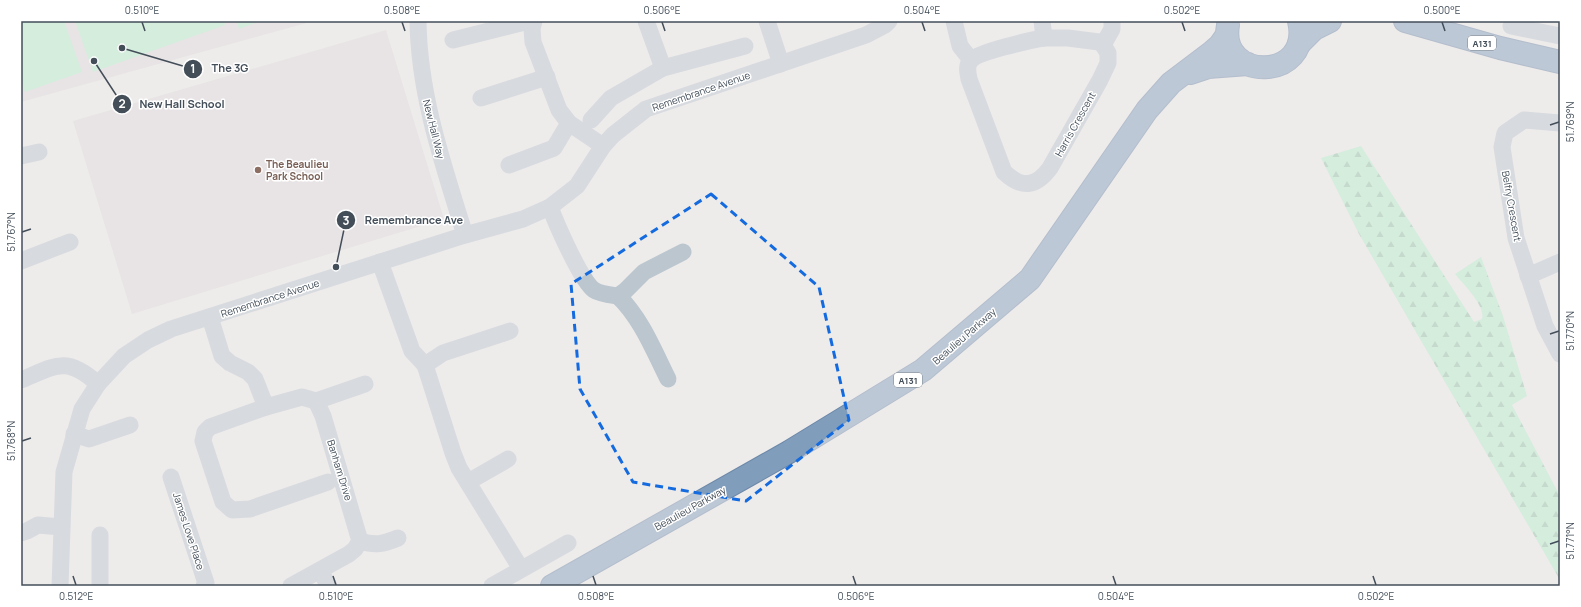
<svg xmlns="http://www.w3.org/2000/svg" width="1581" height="607" font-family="Manrope,sans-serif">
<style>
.education{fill:#dfdcdd}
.forest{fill:url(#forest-firs)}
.pitch{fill:#b6efcd}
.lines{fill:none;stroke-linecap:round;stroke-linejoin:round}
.highway-casing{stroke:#6c88a8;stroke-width:24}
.minor{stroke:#bbc6cf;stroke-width:17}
.highway{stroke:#819dbc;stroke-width:22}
.marked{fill:none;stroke:#146bdf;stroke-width:3;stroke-dasharray:8 5;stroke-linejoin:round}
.ticks{fill:none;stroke:#434e59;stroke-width:1.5}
.education-dot{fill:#8d6e63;stroke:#fff;stroke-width:1.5}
.labels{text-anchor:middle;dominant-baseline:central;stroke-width:3;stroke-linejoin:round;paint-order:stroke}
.shield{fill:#fff;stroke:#7b838b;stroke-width:1}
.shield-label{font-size:9px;font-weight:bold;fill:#434e59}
.street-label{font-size:10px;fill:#434e59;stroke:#fff}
.education-label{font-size:10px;font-weight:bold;fill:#785e54;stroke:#fff;text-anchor:start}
.leader{fill:none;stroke:#434e59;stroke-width:1.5}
.callout-dot{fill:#434e59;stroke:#fff;stroke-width:1.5}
.mark-label{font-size:12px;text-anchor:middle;font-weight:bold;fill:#fff}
.callout-label{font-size:11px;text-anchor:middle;font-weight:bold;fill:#434e59;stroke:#fff;stroke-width:3;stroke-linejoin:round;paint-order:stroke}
.neatline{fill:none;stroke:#434e59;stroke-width:1.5}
.ticks-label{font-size:10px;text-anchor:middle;fill:#434e59}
</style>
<defs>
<pattern id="forest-firs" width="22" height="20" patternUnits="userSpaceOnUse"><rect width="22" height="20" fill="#b6efcd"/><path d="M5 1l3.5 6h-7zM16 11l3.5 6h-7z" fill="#96c4a9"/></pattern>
</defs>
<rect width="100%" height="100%" fill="#eeebeb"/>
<!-- education -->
<g class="education">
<path d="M21 21H314L21 102Z"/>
<path d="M386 30 444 219 132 314 73 121Z"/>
</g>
<!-- forest -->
<path class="forest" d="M1361 146 1474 322 1482 319C1486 306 1463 284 1455 274L1481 257 1503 316 1527 396 1512 405 1560 496V580L1359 234 1321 158Z"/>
<!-- pitch -->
<g class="pitch">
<path d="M21 21H64L82 72 25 92 21 80Z"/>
<path d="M75 21H224L225 25 93 72Z"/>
<path d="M236 21H261L239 29Z"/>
</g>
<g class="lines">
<!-- highway casing -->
<g class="highway-casing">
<g id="highway">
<path d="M1405 21 1500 48 1560 62"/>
<path d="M1228 25C1218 82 1313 82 1299 21"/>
<path d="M1299 44 1314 29 1330 21"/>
<path d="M1190 73 1208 67 1248 64"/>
<path d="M552 586 789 452 923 370 1030 279 1147 110 1171 83 1212 52 1220 45 1227 35"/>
</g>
</g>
<!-- minor -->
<g class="minor">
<path d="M418 21C419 95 443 164 465 235"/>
<path d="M534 21 532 29 533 42 559 110 569 123 603 146"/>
<path d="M646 21 663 68"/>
<path d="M767 21 781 64"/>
<path d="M954 21 960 46 971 60"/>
<path d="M1042 21 1044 38"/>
<path d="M1511 26 1560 36"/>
<path d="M1044 38H1068L1099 42 1103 45 1108 53V63L1100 80 1050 168C1036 187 1022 189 1004 172L969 79C968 73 966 67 970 61 977 52 1031 40 1044 38Z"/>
<path d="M453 40 529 21"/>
<path d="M1103 45 1112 29V21"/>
<path d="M481 98 547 77"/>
<path d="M591 120 611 98 663 68 745 46"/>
<path d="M1560 123 1524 120 1505 133 1502 147 1516 238 1545 326 1560 354"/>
<path d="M21 156 39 152"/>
<path d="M509 165 554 148 569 123"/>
<path d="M550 207C556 223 581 281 594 290 600 294 611 295 618 296L625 291 644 272 683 252"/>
<path d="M21 261 70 242"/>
<path d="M380 262 412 351 425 365 453 453 459 468 521 569"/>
<path d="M1528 276 1560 262"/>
<path d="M618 296C641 318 654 351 668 379"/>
<path d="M210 317 222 356 230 363 248 372 255 379 266 407 302 397 316 401 323 416 360 541 355 549 349 554 291 586"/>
<path d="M425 365 443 353 510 331"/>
<path d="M21 380C55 366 66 355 98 384"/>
<path d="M316 401 365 384"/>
<path d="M266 407 210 427 205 432 203 441 223 502 232 510 250 509 328 482"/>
<path d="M74 434 89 439 130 425"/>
<path d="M171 477 206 583 204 586"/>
<path d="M468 482 508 459"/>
<path d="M21 533 27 531 38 525 61 527"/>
<path d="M360 541C376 546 383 544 398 538"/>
<path d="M320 571 329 586"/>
<path d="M60 586 64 472 82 409 98 384 124 356 148 340 171 329 465 235 523 219 550 207 577 186 603 146 613 135 646 109 866 35 885 25 889 21"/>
<path d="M100 586V535"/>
<path d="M492 586 568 543"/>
</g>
<!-- highway -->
<use href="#highway" class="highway"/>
</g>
<!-- marked area -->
<path d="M0 0H1581V607H0ZM711 194 819 287 849 420 746 501 633 482 580 389 571 284Z" fill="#eeebeb" fill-opacity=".55" fill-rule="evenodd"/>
<path class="marked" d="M711 194 819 287 849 420 746 501 633 482 580 389 571 284Z"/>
<!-- ticks -->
<path class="ticks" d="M142 22 145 31M402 22 405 31M662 22 665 31M922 22 925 31M1182 22 1185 31M1442 22 1445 31M1550 125 1559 122M22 232 31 229M1550 334 1559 331M22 441 31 438M1550 544 1559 541M73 576 76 585M333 576 336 585M593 576 596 585M853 576 856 585M1113 576 1116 585M1373 576 1376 585"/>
<!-- markers -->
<circle class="education-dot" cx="258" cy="170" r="4"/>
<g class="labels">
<!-- shield labels -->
<g class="shield">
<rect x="1468" y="36" width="28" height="14" rx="3"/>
<rect x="894" y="373" width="28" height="14" rx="3"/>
</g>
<g class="shield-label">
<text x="1482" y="43">A131</text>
<text x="908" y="380">A131</text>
</g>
<!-- street labels -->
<g class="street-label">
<text transform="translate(701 91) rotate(-19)">Remembrance Avenue</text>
<text transform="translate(1075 124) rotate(-61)">Harris Crescent</text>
<text transform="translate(434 129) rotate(76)">New Hall Way</text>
<text transform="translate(1512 206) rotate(80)">Belfry Crescent</text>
<text transform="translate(270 298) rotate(-18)">Remembrance Avenue</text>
<text transform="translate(964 336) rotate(-41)">Beaulieu Parkway</text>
<text transform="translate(340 470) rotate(73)">Banham Drive</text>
<text transform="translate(690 508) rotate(-29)">Beaulieu Parkway</text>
<text transform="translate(189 531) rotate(72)">James Love Place</text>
</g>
<!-- education labels -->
<g class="education-label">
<text x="266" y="164">The Beaulieu<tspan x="266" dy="12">Park School</tspan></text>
</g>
</g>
<!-- callouts -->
<path class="leader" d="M122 48L193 69M94 61L122 104M336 267L346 220"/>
<g class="callout-dot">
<circle cx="122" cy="48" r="4"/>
<circle cx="94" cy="61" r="4"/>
<circle cx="336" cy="267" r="4"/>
<circle cx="193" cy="69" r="10"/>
<circle cx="122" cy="104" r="10"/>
<circle cx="346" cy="220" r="10"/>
</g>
<g class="mark-label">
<text x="193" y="73">1</text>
<text x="122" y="108">2</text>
<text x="346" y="225">3</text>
</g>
<g class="callout-label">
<text x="230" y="72">The 3G</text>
<text x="182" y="108">New Hall School</text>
<text x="414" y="224">Remembrance Ave</text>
</g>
<!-- border -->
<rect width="1581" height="607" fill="none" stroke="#ffffff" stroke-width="44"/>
<rect x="22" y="22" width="1537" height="563" class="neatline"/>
<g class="ticks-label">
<text x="142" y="14">0.510°E</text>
<text x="402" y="14">0.508°E</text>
<text x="662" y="14">0.506°E</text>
<text x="922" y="14">0.504°E</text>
<text x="1182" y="14">0.502°E</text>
<text x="1442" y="14">0.500°E</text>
<text transform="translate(1570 122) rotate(-90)" y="4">51.769°N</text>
<text transform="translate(11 232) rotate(-90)" y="4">51.767°N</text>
<text transform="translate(1570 331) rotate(-90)" y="4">51.770°N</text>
<text transform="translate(11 441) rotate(-90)" y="4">51.768°N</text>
<text transform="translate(1570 541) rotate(-90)" y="4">51.771°N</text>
<text x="76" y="600">0.512°E</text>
<text x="336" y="600">0.510°E</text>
<text x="596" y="600">0.508°E</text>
<text x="856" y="600">0.506°E</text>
<text x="1116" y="600">0.504°E</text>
<text x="1376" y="600">0.502°E</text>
</g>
</svg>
